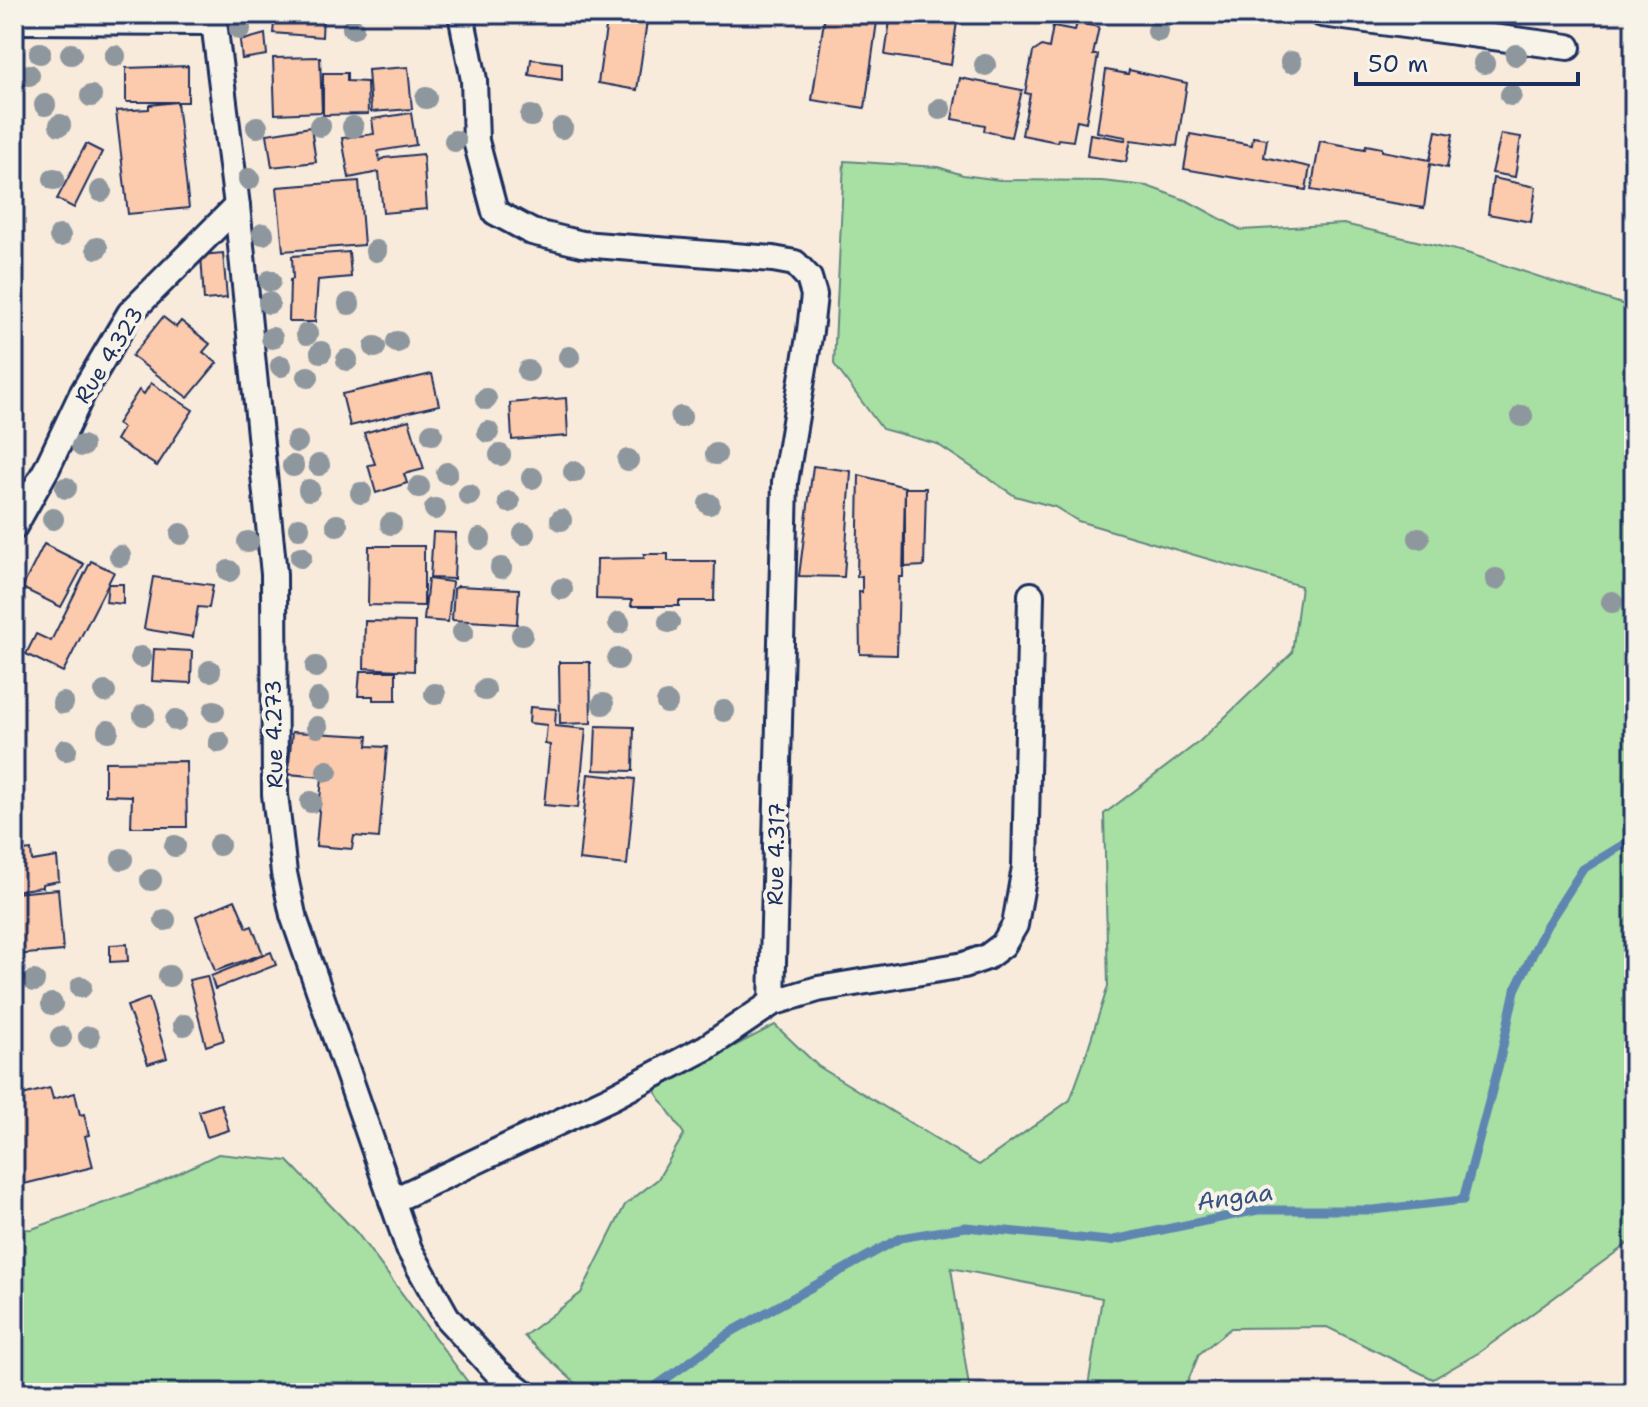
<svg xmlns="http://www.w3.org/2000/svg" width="1648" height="1407" font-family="'Shantell Sans',sans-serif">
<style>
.green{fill:#a8dfa2;stroke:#628780;stroke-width:2}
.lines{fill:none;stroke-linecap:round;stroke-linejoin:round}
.stream{stroke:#5e86b1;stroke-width:9}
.building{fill:#fccaac;stroke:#1b2f5e;stroke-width:2}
.minor-casing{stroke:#1b2f5e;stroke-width:30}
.minor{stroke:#f7f3e8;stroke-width:24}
.tree{fill:#8e979e}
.labels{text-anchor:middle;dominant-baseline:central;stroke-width:8;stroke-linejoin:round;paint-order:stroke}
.street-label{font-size:22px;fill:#1b2f5e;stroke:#f7f3e8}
.water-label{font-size:24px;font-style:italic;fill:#375380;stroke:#f7f3e8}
</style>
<rect width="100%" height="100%" fill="#f8ebdc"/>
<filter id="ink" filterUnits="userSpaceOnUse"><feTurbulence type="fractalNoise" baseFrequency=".0125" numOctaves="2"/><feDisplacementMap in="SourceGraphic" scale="16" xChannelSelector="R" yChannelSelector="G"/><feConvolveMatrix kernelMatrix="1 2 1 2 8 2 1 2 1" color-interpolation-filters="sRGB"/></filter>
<g filter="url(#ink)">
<!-- green -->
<g class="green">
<path d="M844 161 938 167 963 175 1000 180 1102 181 1147 186 1188 201 1241 230 1344 224 1464 252 1634 308V1239L1480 1352 1433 1379 1327 1327 1231 1328 1199 1354 1183 1393H1087L1102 1298 951 1268 970 1393H586L524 1336 581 1293 625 1205 658 1179 684 1134 653 1088 775 1025 818 1066 979 1165 1070 1100 1082 1067 1108 986 1104 814 1200 741 1292 653 1301 586 1078 521 1055 507 1015 496 937 444 882 429 834 364Z"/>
<path d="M218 1154 288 1161 357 1233 476 1393H14V1230L32 1229 156 1184Z"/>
</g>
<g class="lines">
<!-- stream -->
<path class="stream" d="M646 1393 733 1331 900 1238 966 1227 1109 1241 1258 1210H1373L1463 1200 1499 1064 1515 990 1547 925 1583 869 1634 838"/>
</g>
<!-- building -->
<g class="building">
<path d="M275 14H323L322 37 273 33Z"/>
<path d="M608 14H648L637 90 598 83Z"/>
<path d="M825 14H878L865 108 812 100Z"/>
<path d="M891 14H958L951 65 885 55Z"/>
<path d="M1077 23 1099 27 1093 55H1098L1086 122 1077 120 1073 141 1058 139 1057 142 1022 135 1030 94 1025 93 1033 52 1042 46 1049 48 1053 26 1075 30Z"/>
<path d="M265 34 267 55 242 59 240 41Z"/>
<path d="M320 57 322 112 275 114 273 58Z"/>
<path d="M531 59 562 63V80L529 75Z"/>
<path d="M188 66V102H126V68Z"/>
<path d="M408 67 412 109 371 112 368 70Z"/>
<path d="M1106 70 1128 74 1129 70 1187 83 1177 146 1131 140 1126 162 1087 156 1090 134 1125 140 1126 137 1097 132Z"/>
<path d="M323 73H347V81L367 82 368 114 323 115Z"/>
<path d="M960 78 1022 90 1011 137 984 131 985 125 952 119Z"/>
<path d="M177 102 189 208 128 214 116 111 149 109V105Z"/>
<path d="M411 113 416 145 378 151 380 161 384 158 423 154 427 209 383 213 379 172 349 178 342 138 374 134 372 119Z"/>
<path d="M311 127 316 162 272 167 267 134Z"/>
<path d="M1436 131 1453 134 1447 168 1430 164 1424 208 1311 190 1320 141 1365 149 1366 145 1382 148V151L1430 160Z"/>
<path d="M1190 134 1252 145 1253 137 1267 139 1264 157 1310 167 1306 190 1184 169Z"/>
<path d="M1501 134 1521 137 1515 177 1492 173Z"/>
<path d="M86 144 102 152 74 208 57 199Z"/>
<path d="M1493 178 1536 187 1531 222 1488 214Z"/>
<path d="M359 181 364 245 283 251 277 187Z"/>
<path d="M349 252 351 277 318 280 315 322H289L290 280 293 279 292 256Z"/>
<path d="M223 253 227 298 204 300 201 255Z"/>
<path d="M163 317 176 327 181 321 210 344 203 352 217 363 188 398 132 356Z"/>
<path d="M432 374 439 405 350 426 342 394Z"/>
<path d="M151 383 193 410 157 466 116 440 123 428 117 424 139 390 144 394Z"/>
<path d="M566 398 568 436 512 440 510 403Z"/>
<path d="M409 420 424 469 404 474 407 483 376 493 368 465 375 464 364 433Z"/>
<path d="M813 466 851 471 844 577 799 576Z"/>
<path d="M859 475 905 487 903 577H899L897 655 860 654 859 591 862 592V576L857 577Z"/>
<path d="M905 488H926L924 566 905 567Z"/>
<path d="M433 532 456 533 454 579 430 578Z"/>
<path d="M44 544 84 564 61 607 22 588Z"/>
<path d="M369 546H424V606L368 605Z"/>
<path d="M644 554H668V561H715L714 601H679V606H631L632 600 596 599 597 559 644 558Z"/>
<path d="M91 561 114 572 63 672 26 654 36 634 51 641Z"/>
<path d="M153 577 213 585 209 608 198 607 193 637 144 629Z"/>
<path d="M428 579 452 582 448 622 424 620Z"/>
<path d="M108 584H123V604L106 602Z"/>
<path d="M458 586 519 589 517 624 452 620 454 589Z"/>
<path d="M365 621 415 622 414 671 364 668Z"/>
<path d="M154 649 192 651 191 683 152 681Z"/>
<path d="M559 662H590L591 723 560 724Z"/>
<path d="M360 671H396V700H373V696H358Z"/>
<path d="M530 707 556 709 555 726 586 729 578 808 544 805 550 745 545 744 547 725 529 723Z"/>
<path d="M596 726 634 727 633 771 594 770Z"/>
<path d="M292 732 368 736 367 746 387 747 379 838 354 836 352 849 316 846 322 777 288 774Z"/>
<path d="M186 761 187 827H131L132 796 105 795V762Z"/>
<path d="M588 774 635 779 627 865 579 860Z"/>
<path d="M31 850 32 861 57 857 59 881 42 884V887L14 891V852Z"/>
<path d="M58 889 63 951 14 955V893Z"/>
<path d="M235 900 247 928 252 926 263 954 215 971 196 916Z"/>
<path d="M127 944 128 961 110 962V945Z"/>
<path d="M271 952 276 965 215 989 211 976Z"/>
<path d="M207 976 224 1040 206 1046 189 980Z"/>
<path d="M149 998 167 1058 148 1064 127 1006Z"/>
<path d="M50 1088 53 1099 75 1093 80 1115 84 1114 89 1135 85 1136 93 1167 24 1184 17 1154 14 1155V1097Z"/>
<path d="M221 1104 229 1130 207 1137 199 1111Z"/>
</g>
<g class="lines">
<!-- minor casing -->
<g class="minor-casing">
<g id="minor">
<path d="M213 14 237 206 274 574 275 794 284 873 293 915 409 1249 448 1319 498 1373 524 1393"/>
<path d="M1322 14 1568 47"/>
<path d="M14 21 214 22"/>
<path d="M14 527 47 468 82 394 130 313 237 206"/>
<path d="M772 1003 818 989 964 965 987 957 1003 945 1015 925 1025 867 1031 595"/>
<path d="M392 1201 612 1097 707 1047 772 1003 785 482 810 331 814 295 809 278 795 263 773 259 582 244 532 232 495 212 476 141 474 80 461 14"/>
</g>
</g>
<!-- minor -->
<use href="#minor" class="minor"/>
</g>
<!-- trees -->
<g class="tree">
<circle cx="353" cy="28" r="11"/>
<circle cx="240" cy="29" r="11"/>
<circle cx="1158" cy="31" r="11"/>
<circle cx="40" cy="53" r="11"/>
<circle cx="71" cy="54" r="11"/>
<circle cx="1516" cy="55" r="11"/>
<circle cx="115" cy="56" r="11"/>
<circle cx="1291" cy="62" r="11"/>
<circle cx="1484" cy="63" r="11"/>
<circle cx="985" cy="65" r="11"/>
<circle cx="29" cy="75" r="11"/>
<circle cx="1511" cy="95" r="11"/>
<circle cx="91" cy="96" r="11"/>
<circle cx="426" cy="98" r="11"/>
<circle cx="45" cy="105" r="11"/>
<circle cx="940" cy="109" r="11"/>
<circle cx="531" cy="116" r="11"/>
<circle cx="60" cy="125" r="11"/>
<circle cx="320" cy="126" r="11"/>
<circle cx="257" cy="127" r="11"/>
<circle cx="353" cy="127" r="11"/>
<circle cx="562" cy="128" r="11"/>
<circle cx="455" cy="141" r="11"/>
<circle cx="54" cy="179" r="11"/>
<circle cx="249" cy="179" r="11"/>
<circle cx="101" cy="191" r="11"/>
<circle cx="263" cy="234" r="11"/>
<circle cx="60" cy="236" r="11"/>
<circle cx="97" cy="248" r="11"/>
<circle cx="376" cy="251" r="11"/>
<circle cx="270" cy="281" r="11"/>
<circle cx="269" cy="303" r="11"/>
<circle cx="349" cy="304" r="11"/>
<circle cx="307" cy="334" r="11"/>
<circle cx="272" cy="338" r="11"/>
<circle cx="397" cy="342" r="11"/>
<circle cx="375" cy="347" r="11"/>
<circle cx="321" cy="352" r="11"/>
<circle cx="569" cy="357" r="11"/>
<circle cx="347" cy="360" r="11"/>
<circle cx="281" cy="366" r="11"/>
<circle cx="528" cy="371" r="11"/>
<circle cx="308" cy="377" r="11"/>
<circle cx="486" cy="399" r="11"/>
<circle cx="1522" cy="416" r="11"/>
<circle cx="681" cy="417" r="11"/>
<circle cx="488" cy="432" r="11"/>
<circle cx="432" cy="434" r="11"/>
<circle cx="297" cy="442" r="11"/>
<circle cx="82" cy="446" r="11"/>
<circle cx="716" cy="454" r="11"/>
<circle cx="500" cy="455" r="11"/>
<circle cx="628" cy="460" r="11"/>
<circle cx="319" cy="465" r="11"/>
<circle cx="293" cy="466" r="11"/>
<circle cx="574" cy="472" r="11"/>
<circle cx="447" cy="473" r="11"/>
<circle cx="532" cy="478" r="11"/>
<circle cx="419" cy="487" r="11"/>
<circle cx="66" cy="488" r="11"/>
<circle cx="309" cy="490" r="11"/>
<circle cx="361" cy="493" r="11"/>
<circle cx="469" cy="495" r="11"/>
<circle cx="509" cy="502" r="11"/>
<circle cx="709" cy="504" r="11"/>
<circle cx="435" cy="509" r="11"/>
<circle cx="53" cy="519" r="11"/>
<circle cx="561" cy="520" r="11"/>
<circle cx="391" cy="524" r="11"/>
<circle cx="337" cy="525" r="11"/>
<circle cx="299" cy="528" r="11"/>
<circle cx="181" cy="534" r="11"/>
<circle cx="524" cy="534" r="11"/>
<circle cx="1419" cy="538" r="11"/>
<circle cx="480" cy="539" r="11"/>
<circle cx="248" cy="542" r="11"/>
<circle cx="120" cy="556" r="11"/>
<circle cx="301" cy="557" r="11"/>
<circle cx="501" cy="568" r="11"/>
<circle cx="229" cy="571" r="11"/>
<circle cx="1496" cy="579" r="11"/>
<circle cx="562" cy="589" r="11"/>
<circle cx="1612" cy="602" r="11"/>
<circle cx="669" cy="622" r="11"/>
<circle cx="619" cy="623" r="11"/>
<circle cx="463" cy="632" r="11"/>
<circle cx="522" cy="635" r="11"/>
<circle cx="141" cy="657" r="11"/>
<circle cx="618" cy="659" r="11"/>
<circle cx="316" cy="667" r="11"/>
<circle cx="210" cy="671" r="11"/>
<circle cx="485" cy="690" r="11"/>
<circle cx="105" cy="692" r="11"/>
<circle cx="435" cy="694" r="11"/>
<circle cx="318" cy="699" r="11"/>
<circle cx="63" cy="703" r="11"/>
<circle cx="667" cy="703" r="11"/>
<circle cx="603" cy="704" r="11"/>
<circle cx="214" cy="711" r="11"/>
<circle cx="724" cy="711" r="11"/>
<circle cx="144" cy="715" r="11"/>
<circle cx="176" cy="720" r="11"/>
<circle cx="317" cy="727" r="11"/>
<circle cx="108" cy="731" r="11"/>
<circle cx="219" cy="742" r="11"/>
<circle cx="66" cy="750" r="11"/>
<circle cx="327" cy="771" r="11"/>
<circle cx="311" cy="802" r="11"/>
<circle cx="219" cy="845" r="11"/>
<circle cx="175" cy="846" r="11"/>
<circle cx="122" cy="859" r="11"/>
<circle cx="151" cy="880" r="11"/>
<circle cx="165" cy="920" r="11"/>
<circle cx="169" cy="976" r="11"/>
<circle cx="34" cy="981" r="11"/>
<circle cx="81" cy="987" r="11"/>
<circle cx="52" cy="1004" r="11"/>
<circle cx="184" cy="1025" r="11"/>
<circle cx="61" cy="1037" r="11"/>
<circle cx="89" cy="1037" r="11"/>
</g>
</g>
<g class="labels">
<!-- street labels -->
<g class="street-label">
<text transform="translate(109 355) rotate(-58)">Rue 4.323</text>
<text transform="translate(274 734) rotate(-91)">Rue 4.273</text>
<text transform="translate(776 854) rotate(-89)">Rue 4.317</text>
</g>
<!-- water labels -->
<g class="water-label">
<text transform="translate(1235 1197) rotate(-8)">Angaa</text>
</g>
</g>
<!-- margin -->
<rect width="1648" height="1407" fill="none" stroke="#f7f3e8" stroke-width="48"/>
<rect x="24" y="24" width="1600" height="1359" fill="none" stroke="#1b2f5e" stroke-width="3" filter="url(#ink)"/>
<!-- scale -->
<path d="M1356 72v12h222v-12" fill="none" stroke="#1b2f5e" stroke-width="4"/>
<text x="1368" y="72" font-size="24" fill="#1b2f5e" stroke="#f7f3e8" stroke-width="6" paint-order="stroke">50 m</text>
</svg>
